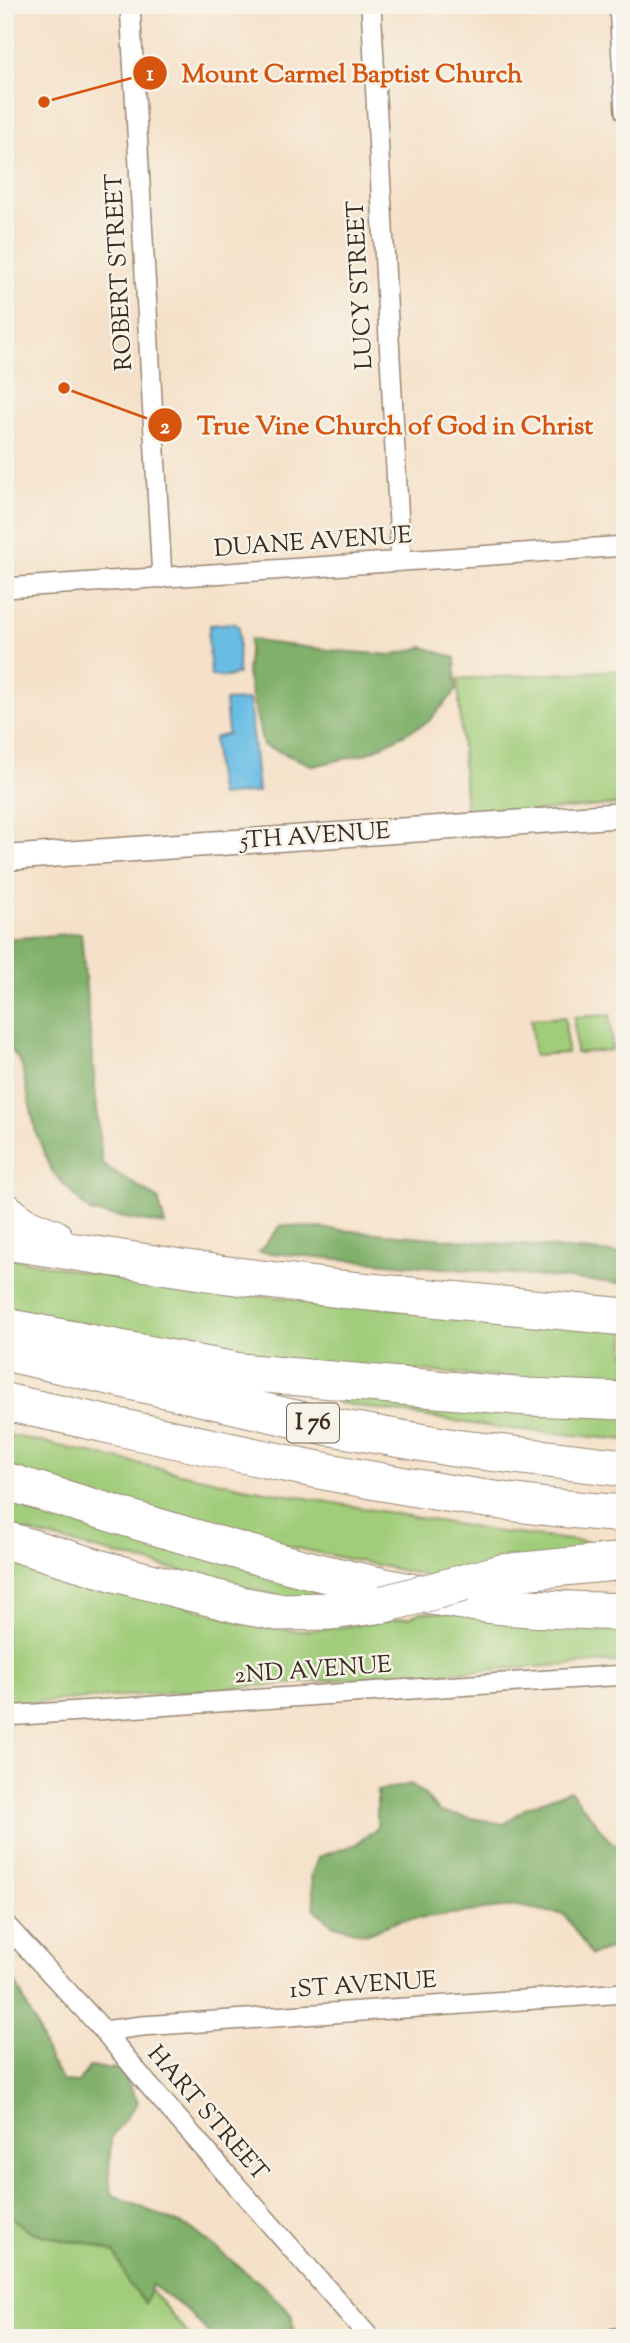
<svg xmlns="http://www.w3.org/2000/svg" width="630" height="2343" font-family="'Sorts Mill Goudy',serif">
<style>
.green{fill:#a1cd7a;stroke:#6e7c4c;stroke-width:2}
.forest{fill:#80b06a;stroke:#5e6d44;stroke-width:2}
.water{fill:#69bde5;stroke:#527482;stroke-width:2}
.lines{fill:none;stroke-linecap:round;stroke-linejoin:round}
.minor-casing{stroke:#988674;stroke-width:22}
.tertiary-casing{stroke:#988674;stroke-width:27}
.motorway-casing{stroke:#988674;stroke-width:39}
.minor{stroke:#fff;stroke-width:19}
.tertiary{stroke:#fff;stroke-width:24}
.motorway{stroke:#fff;stroke-width:37}
.motorway-bridge-casing{stroke:#988674;stroke-width:39;stroke-linecap:butt}
.motorway-bridge{stroke:#fff;stroke-width:37}
.labels{text-anchor:middle;dominant-baseline:central;stroke-width:5;stroke-linejoin:round;paint-order:stroke}
.shield{fill:#f7f3e8;stroke:#73665b;stroke-width:2}
.shield-label{font-size:23px;font-weight:bold;fill:#3b2a1e}
.street-label{font-size:24px;fill:#3b2a1e;stroke:#f7f3e8}
.leader{fill:none;stroke:#d7540e;stroke-width:2.5}
.callout-dot{fill:#d7540e;stroke:#f7f3e8;stroke-width:2.5}
.mark-label{font-size:21px;text-anchor:middle;font-weight:bold;fill:#fff}
.callout-label{font-size:26px;text-anchor:middle;font-weight:bold;fill:#d7540e;stroke:#f7f3e8;stroke-width:5;stroke-linejoin:round;paint-order:stroke}
</style>
<rect width="100%" height="100%" fill="#f7f3e8"/>
<filter id="ink" filterUnits="userSpaceOnUse"><feTurbulence type="fractalNoise" baseFrequency=".0143" numOctaves="2"/><feDisplacementMap in="SourceGraphic" scale="14" xChannelSelector="R" yChannelSelector="G"/><feConvolveMatrix kernelMatrix="1 2 1 2 8 2 1 2 1" color-interpolation-filters="sRGB"/></filter>
<filter id="wash" filterUnits="userSpaceOnUse"><feTurbulence type="fractalNoise" baseFrequency=".00686" numOctaves="4" result="noise"/><feDisplacementMap in="SourceGraphic" scale="28" xChannelSelector="R" yChannelSelector="G"/><feGaussianBlur stdDeviation="1.57" result="paint"/><feColorMatrix in="noise" values="0 0 0 0 0 0 0 0 0 0 0 0 0 0 0 0 0 1.4 0 .05"/><feComposite in="paint" operator="in"/></filter>
<g filter="url(#wash)">
<rect width="100%" height="100%" fill="#f5e1c9"/>
<!-- green -->
<g class="green">
<path d="M625 670V804L466 817 458 679Z"/>
<path d="M610 1015 612 1050 576 1053 574 1017Z"/>
<path d="M565 1017 567 1053 534 1055 531 1019Z"/>
<path d="M5 1257 152 1285 625 1330V1387L258 1358 5 1308Z"/>
<path d="M341 1393 625 1413V1440L492 1427 338 1403Z"/>
<path d="M5 1434 243 1487 499 1532 605 1544 588 1555 433 1577 198 1527 5 1471Z"/>
<path d="M5 1497 349 1594 298 1601 5 1526Z"/>
<path d="M5 1552 248 1624 300 1631 334 1628 410 1617 422 1612 625 1620V1661L336 1680 5 1705Z"/>
<path d="M5 2212 29 2231 65 2241 84 2242 115 2253 140 2277 191 2338H5Z"/>
</g>
<!-- forest -->
<g class="forest">
<path d="M250 639 263 642 338 651 392 655 424 647 455 658 456 691 428 722 368 753 314 766 263 745 247 674Z"/>
<path d="M81 933 102 1164 158 1199 165 1225 90 1212 52 1171 36 1133 21 1063 5 1042V939Z"/>
<path d="M281 1225 625 1254V1284L259 1252Z"/>
<path d="M411 1784 425 1795 439 1812 504 1824 526 1808 570 1790 609 1840 625 1851V1944L591 1955 565 1915 518 1906 401 1920 365 1934 332 1924 315 1909 311 1876 318 1857 356 1844 377 1828V1791Z"/>
<path d="M5 1961 36 2025 49 2059 63 2082 78 2083 89 2067 120 2069 138 2102 111 2137 109 2172 111 2194 192 2229 262 2285 293 2315 294 2338H213L188 2311 152 2285 145 2303 129 2284 115 2253 84 2242 65 2241 29 2231 5 2212Z"/>
</g>
<!-- water -->
<g class="water">
<path d="M234 623 239 627 238 674 227 677 211 676 208 637 210 625Z"/>
<path d="M249 700 258 792 220 796 216 771 214 738 228 734 225 701Z"/>
</g>
</g>
<g filter="url(#ink)">
<g class="lines">
<!-- minor casing -->
<g class="minor-casing">
<g id="minor">
<path d="M130 5 162 578"/>
<path d="M371 5 401 561"/>
<path d="M619 5 625 112"/>
<path d="M5 588 625 546"/>
<path d="M5 1716 625 1675"/>
<path d="M5 1924 104 2031 145 2081 370 2338"/>
<path d="M104 2031 142 2026 625 1993"/>
<path d="M614 2338 625 2337"/>
</g>
</g>
<!-- tertiary casing -->
<g class="tertiary-casing">
<path id="tertiary" d="M5 858 625 815"/>
</g>
<!-- motorway casing -->
<g class="motorway-casing">
<g id="motorway">
<path d="M5 1211 22 1225 54 1238"/>
<path d="M5 1241 220 1274 340 1289 625 1317"/>
<path d="M5 1327 240 1372 528 1397 625 1401"/>
<path d="M5 1352 326 1426 454 1448 625 1468"/>
<path d="M5 1402C210 1446 415 1499 625 1514"/>
<path d="M5 1481C154 1525 302 1576 456 1600 511 1609 568 1610 625 1612"/>
<path d="M5 1540 115 1573 245 1606 278 1612 331 1611 384 1604"/>
<path d="M464 1583 502 1573 625 1561"/>
</g>
</g>
<!-- minor -->
<use href="#minor" class="minor"/>
<!-- tertiary -->
<use href="#tertiary" class="tertiary"/>
<!-- motorway -->
<use href="#motorway" class="motorway"/>
<!-- motorway-bridge casing -->
<g class="motorway-bridge-casing">
<path id="motorway-bridge" d="M384 1604 464 1583"/>
</g>
<!-- motorway-bridge -->
<use href="#motorway-bridge" class="motorway-bridge"/>
</g>
</g>
<g class="labels">
<!-- shield labels -->
<rect class="shield" x="287" y="1403.5" width="52" height="39" rx="5"/>
<g class="shield-label">
<text x="313" y="1423">I 76</text>
</g>
<!-- street labels -->
<g class="street-label">
<text transform="translate(120 272) rotate(-93)">ROBERT STREET</text>
<text transform="translate(361 285) rotate(-93)">LUCY STREET</text>
<text transform="translate(313 543) rotate(-4)">DUANE AVENUE</text>
<text transform="translate(315 837) rotate(-4)">5TH AVENUE</text>
<text transform="translate(313 1671) rotate(-4)">2ND AVENUE</text>
<text transform="translate(363 1986) rotate(-4)">1ST AVENUE</text>
<text transform="translate(207 2114) rotate(49)">HART STREET</text>
</g>
</g>
<!-- callouts -->
<path class="leader" d="M44 102L150 73M64 388L165 425"/>
<g class="callout-dot">
<circle cx="44" cy="102" r="7"/>
<circle cx="64" cy="388" r="7"/>
<circle cx="150" cy="73" r="18"/>
<circle cx="165" cy="425" r="18"/>
</g>
<g class="mark-label">
<text x="150" y="80">1</text>
<text x="165" y="433">2</text>
</g>
<g class="callout-label">
<text x="352" y="82">Mount Carmel Baptist Church</text>
<text x="395" y="434">True Vine Church of God in Christ</text>
</g>
<!-- margin -->
<rect width="630" height="2343" fill="none" stroke="#f7f3e8" stroke-width="28"/>
</svg>
